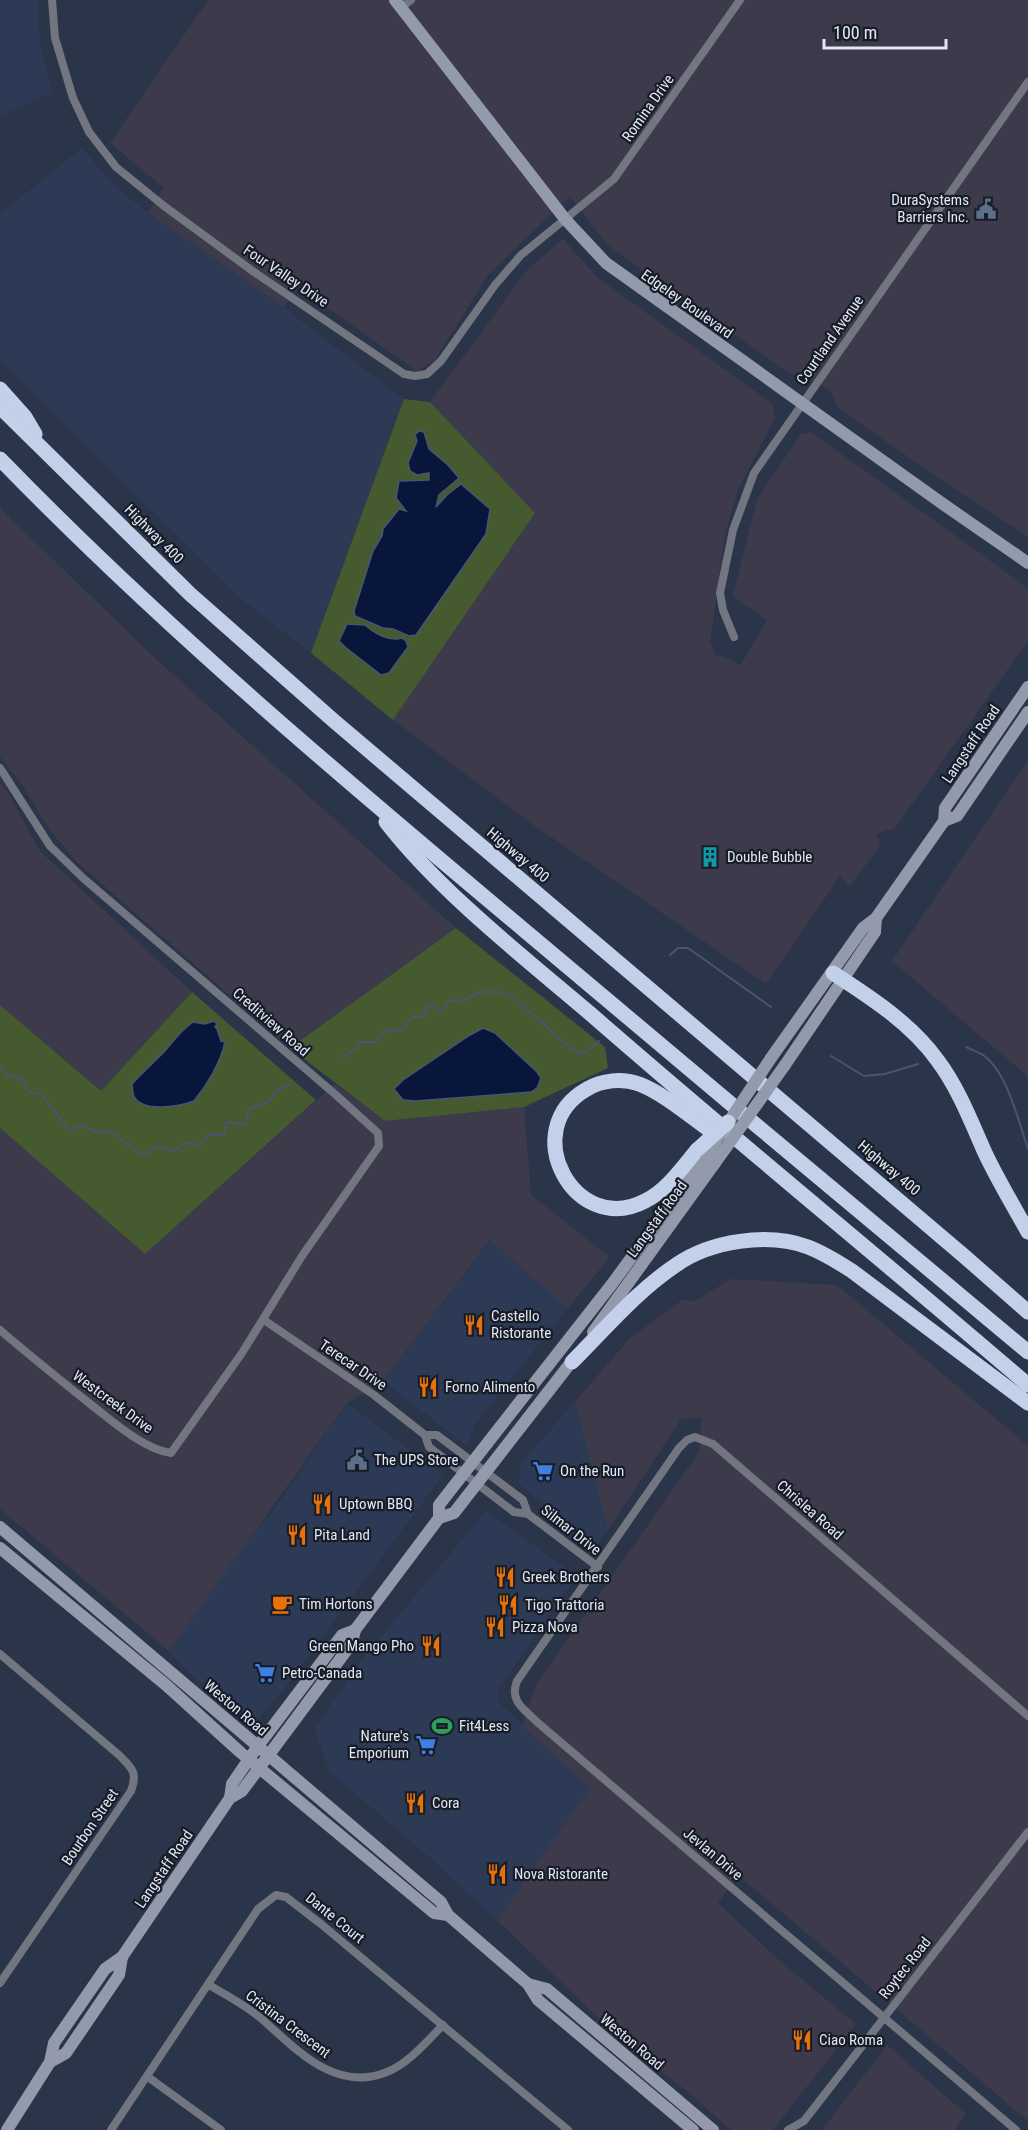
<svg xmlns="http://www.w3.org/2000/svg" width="1028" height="2130" font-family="'Roboto Condensed',sans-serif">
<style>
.built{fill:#2d3a55}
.industrial{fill:#3d3a4b}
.green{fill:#465a2f}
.water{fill:#07163a;stroke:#485572;stroke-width:1.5}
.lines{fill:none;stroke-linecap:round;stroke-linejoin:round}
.stream{stroke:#485572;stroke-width:2}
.street{stroke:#717681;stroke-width:8}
.secondary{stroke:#929aab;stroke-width:12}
.highway{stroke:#c3d0ea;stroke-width:15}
.secondary-bridge{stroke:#929aab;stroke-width:12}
.highway-bridge{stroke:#c3d0ea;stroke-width:15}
.labels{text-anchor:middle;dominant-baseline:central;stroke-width:4.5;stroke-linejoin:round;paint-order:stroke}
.street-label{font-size:15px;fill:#e1e8f5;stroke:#171c26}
.poi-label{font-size:15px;fill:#e1e8f5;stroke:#171c26;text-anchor:start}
</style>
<rect width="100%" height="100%" fill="#2a3549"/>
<!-- built -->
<g class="built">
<path d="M0 0H37L40 43 53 93 0 116Z"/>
<path d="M82 148 114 185 148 213 284 308 404 399 311 653 241 599 0 360V214Z"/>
<path d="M491 1240 568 1308 475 1424 467 1446 383 1381Z"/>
<path d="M575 1402 608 1530 596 1545 519 1484 520 1464Z"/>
<path d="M347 1403 443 1475 280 1694 271 1703 255 1724 195 1679 169 1651 256 1528 268 1518Z"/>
<path d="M486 1511 577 1576 499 1687 498 1702 591 1789 497 1920 429 1857 330 1772 314 1729 364 1657Z"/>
</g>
<!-- industrial -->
<g class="industrial">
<path d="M208 0H1028V537L924 468 837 407 832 393 803 372 792 375 607 245 570 196 488 275 435 360 417 371 297 286 284 308 148 213 164 188 110 143Z"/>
<path d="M563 239 598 278 773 404 775 417 737 492 725 535 710 642 715 654 733 660 740 666 767 620 733 596 757 499 801 434 811 432 1028 588V641L895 828 876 834 881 845 850 886 840 876 766 984 535 826 393 720 535 513 430 402 527 270Z"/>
<path d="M0 508 158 661 456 928 290 1048 78 863 51 832 20 782 0 757Z"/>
<path d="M1028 760V1080L1025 1074 892 961Z"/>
<path d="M0 783 5 788 41 852 192 992 101 1091 0 1005Z"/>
<path d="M335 1084 385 1121 524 1107 531 1195 610 1257 568 1308 490 1240 383 1381 347 1403 169 1651 0 1509V1128L145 1254Z"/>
<path d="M731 1279 837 1285 1028 1446V2121L738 1875 718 1903 781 1962 856 2024 773 2130H731L688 2092 623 2042 497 1920 590 1789 522 1726 536 1685 699 1452 702 1418 681 1419 608 1530 575 1402 629 1339 682 1300 695 1301Z"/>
<path d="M887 2045 966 2114 954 2130H822Z"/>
</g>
<!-- green -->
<g class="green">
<path d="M404 399 430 402 535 513 393 720 311 653Z"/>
<path d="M456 928 605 1047 608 1068 524 1107 385 1121 290 1048Z"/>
<path d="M192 992 316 1100 145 1254 0 1128V1005L101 1091Z"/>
</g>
<!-- water -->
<g class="water">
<path d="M419 431 424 432 429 449 448 465 459 478 439 495 436 507 447 495 461 484 490 509 486 534 416 635 409 636 393 629 383 628 355 616 354 611 373 551 382 536 383 529 399 509 406 511 396 498 399 481 429 480V473L417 475 410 471 408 463 417 441 415 435Z"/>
<path d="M347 624 365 625C374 633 389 642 402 638L406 641 408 647 389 673 381 675 345 647 339 641Z"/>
<path d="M214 1021 217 1024 215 1027 217 1029 221 1041 225 1042C221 1062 207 1085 194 1101 180 1106 145 1113 135 1098 132 1095 133 1089 132 1084 142 1073 152 1064 163 1053 173 1042 180 1031 193 1022L205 1024Z"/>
<path d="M483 1028 495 1033 537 1072 541 1078 537 1088 531 1092 415 1101 403 1100 394 1089 403 1080 470 1035Z"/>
</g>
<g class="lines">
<!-- stream -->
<g class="stream">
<path d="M670 955 678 948H688L771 1007"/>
<path d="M966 1047C972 1050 978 1052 983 1055 1007 1071 1019 1123 1028 1149"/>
<path d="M831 1056 864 1076 885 1074 918 1064"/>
<path d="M340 1058 356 1049 360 1042H377L385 1030 402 1031 412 1017 424 1016 429 1004 441 1011 449 1001 463 1000 481 992H502L516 1000 572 1049 583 1054 599 1041"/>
<path d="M0 1067 7 1075 21 1078 29 1092 41 1094 70 1131 80 1125 97 1133 109 1131 144 1156 156 1146 173 1151 186 1143 200 1146 208 1135 224 1134 226 1122 246 1124 249 1108 269 1102 275 1092 290 1084"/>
</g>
<!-- street -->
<g class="street">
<path d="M52 0 55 38 73 98 89 132 116 167 164 206 254 272 404 374 415 376 427 374 441 361 495 285 521 255 614 179 740 0"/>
<path d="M401 8 411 0"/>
<path d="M734 637 723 610 720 593 733 530 754 473 1028 82"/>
<path d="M0 768 50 846 83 878 336 1095 378 1133 379 1146 302 1256 242 1353 171 1453C143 1449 111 1420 89 1403 59 1379 29 1355 0 1330"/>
<path d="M264 1320 374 1395 425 1435 429 1447 514 1512 528 1514 598 1567"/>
<path d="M425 1435H437L523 1500 528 1514"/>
<path d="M0 1654 119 1755C132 1768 138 1772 131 1791L0 1983"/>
<path d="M209 1985C228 1996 247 2006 263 2020 297 2050 336 2093 387 2072 409 2063 426 2042 443 2025"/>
<path d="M148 2077 221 2130"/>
<path d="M111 2130 258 1909 276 1895 286 1897 321 1924 568 2130"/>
<path d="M788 2130 804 2121 1028 1832"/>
<path d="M1016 2130 537 1722C524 1709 509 1701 517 1681L679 1448 687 1440 695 1437 713 1444 1028 1716"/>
</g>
<!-- secondary -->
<g class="secondary">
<path d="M395 0 565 219 606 263 943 504 1028 563"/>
<path d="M944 821 957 816 1028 712"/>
<path d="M771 1058 863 928 876 918 937 831 944 821 945 808 1028 687"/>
<path d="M785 1065 875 932 876 918"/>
<path d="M593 1332 715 1163"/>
<path d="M439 1518V1505L612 1284 706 1156"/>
<path d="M0 1527 441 1902 448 1915 528 1984 538 2000 693 2130"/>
<path d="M0 1548 166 1685 240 1752 434 1913 448 1915"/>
<path d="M230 1798 232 1784 258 1746 342 1635 355 1630"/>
<path d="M528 1984 547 1989 713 2130"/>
<path d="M50 2062 66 2053 119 1975 122 1957"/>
<path d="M7 2130 50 2062 54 2043 105 1969 122 1957 230 1798 242 1791 352 1643 355 1630 439 1518 454 1513 576 1356"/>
</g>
<!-- highway -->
<g class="highway">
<path d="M0 389 25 417 35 434"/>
<path d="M0 407 190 594 334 721 964 1256 1028 1312"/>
<path d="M0 459C164 628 344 779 524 930 692 1071 859 1212 1028 1352"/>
<path d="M386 822C441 893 524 957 593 1016 736 1141 884 1261 1028 1385"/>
<path d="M833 973C870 997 912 1024 938 1061 959 1089 972 1124 986 1155 999 1182 1014 1207 1028 1232"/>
<path d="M697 1150C682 1168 667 1190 645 1201 575 1238 516 1129 587 1089 602 1080 622 1078 639 1084 665 1094 692 1118 715 1134"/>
<path d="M572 1362C605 1329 637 1291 676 1265 710 1241 768 1232 808 1247 824 1253 838 1262 852 1271L1028 1403"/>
</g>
<!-- secondary-bridge -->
<g class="secondary-bridge">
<path d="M706 1156 771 1058"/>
<path d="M715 1163 785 1065"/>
</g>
<!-- highway-bridge -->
<path class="highway-bridge" d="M697 1150 728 1122"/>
</g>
<!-- icons -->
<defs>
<g id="civic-bare" transform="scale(1.62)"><path d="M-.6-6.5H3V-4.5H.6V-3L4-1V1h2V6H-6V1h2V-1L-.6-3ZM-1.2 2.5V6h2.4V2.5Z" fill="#5c6f8a" stroke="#171c26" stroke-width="2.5" paint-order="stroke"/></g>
<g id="building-bare" transform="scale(1.62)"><path d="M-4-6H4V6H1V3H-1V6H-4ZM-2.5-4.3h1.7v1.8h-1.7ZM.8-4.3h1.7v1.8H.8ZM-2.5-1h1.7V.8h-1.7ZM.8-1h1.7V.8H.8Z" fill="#0f9aa8" stroke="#171c26" stroke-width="2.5" paint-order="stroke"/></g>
<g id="restaurant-bare" transform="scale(1.62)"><path d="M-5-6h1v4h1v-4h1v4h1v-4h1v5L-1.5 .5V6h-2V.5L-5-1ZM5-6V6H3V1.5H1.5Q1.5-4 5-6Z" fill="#e8710a" stroke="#171c26" stroke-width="2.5" paint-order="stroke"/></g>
<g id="supermarket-bare" transform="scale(1.62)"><path d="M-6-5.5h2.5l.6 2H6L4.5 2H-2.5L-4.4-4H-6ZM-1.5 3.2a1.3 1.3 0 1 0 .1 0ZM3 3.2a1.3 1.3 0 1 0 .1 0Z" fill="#3f7fe0" stroke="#171c26" stroke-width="2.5" paint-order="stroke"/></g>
<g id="cafe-bare" transform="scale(1.62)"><path d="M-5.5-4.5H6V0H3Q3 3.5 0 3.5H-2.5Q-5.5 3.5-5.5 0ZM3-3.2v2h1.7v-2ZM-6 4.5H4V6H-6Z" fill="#e8710a" stroke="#171c26" stroke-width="2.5" paint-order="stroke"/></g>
<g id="stadium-bare" transform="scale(1.62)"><path d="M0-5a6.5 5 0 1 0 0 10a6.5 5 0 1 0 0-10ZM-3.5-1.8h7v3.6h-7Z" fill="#2e9e5b" stroke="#171c26" stroke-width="2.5" paint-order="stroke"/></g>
</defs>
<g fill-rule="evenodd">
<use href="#civic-bare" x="986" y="209"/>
<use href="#building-bare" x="710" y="857"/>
<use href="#restaurant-bare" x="474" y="1325"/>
<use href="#restaurant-bare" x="428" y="1387"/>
<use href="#civic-bare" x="357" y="1460"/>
<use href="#supermarket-bare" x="543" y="1471"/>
<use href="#restaurant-bare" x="322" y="1504"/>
<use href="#restaurant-bare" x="297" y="1535"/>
<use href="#restaurant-bare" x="505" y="1577"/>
<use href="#cafe-bare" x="282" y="1604"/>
<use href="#restaurant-bare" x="508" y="1605"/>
<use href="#restaurant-bare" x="495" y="1627"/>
<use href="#restaurant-bare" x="431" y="1646"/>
<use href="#supermarket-bare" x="265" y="1673"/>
<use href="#stadium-bare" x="442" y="1726"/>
<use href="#supermarket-bare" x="426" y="1745"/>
<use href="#restaurant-bare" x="415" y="1803"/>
<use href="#restaurant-bare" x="497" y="1874"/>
<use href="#restaurant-bare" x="802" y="2040"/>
</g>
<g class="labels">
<!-- street labels -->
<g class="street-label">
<text transform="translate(648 108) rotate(-55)">Romina Drive</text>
<text transform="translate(286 276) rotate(34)">Four Valley Drive</text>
<text transform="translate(687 304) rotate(35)">Edgeley Boulevard</text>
<text transform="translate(830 340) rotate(-55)">Courtland Avenue</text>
<text transform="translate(154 534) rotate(45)">Highway 400</text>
<text transform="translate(971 744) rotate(-56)">Langstaff Road</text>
<text transform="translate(518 855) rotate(40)">Highway 400</text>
<text transform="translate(271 1022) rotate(41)">Creditview Road</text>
<text transform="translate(889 1168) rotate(40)">Highway 400</text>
<text transform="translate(657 1219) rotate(-54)">Langstaff Road</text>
<text transform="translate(353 1365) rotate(34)">Terecar Drive</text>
<text transform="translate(113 1402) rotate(36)">Westcreek Drive</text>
<text transform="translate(810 1510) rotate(41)">Chrislea Road</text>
<text transform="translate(571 1530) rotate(38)">Silmar Drive</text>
<text transform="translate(236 1708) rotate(40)">Weston Road</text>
<text transform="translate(90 1827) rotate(-56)">Bourbon Street</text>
<text transform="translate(713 1854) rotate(40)">Jevlan Drive</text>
<text transform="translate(164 1869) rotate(-56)">Langstaff Road</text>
<text transform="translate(335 1918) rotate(39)">Dante Court</text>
<text transform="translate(905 1968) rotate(-52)">Roytec Road</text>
<text transform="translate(288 2024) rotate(37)">Cristina Crescent</text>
<text transform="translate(632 2042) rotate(40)">Weston Road</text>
</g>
<!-- poi labels -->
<g class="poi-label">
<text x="969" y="200" text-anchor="end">DuraSystems<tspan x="969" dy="17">Barriers Inc.</tspan></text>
<text x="727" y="857">Double Bubble</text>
<text x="491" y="1316">Castello<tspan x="491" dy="17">Ristorante</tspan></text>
<text x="445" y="1387">Forno Alimento</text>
<text x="374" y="1460">The UPS Store</text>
<text x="560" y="1471">On the Run</text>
<text x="339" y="1504">Uptown BBQ</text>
<text x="314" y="1535">Pita Land</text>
<text x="522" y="1577">Greek Brothers</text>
<text x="299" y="1604">Tim Hortons</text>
<text x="525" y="1605">Tigo Trattoria</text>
<text x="512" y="1627">Pizza Nova</text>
<text x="414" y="1646" text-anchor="end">Green Mango Pho</text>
<text x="282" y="1673">Petro-Canada</text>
<text x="459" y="1726">Fit4Less</text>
<text x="409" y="1736" text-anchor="end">Nature's<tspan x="409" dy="17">Emporium</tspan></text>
<text x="432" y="1803">Cora</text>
<text x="514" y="1874">Nova Ristorante</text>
<text x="819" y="2040">Ciao Roma</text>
</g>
</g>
<!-- scale -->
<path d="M824 39v9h122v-9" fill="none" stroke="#e1e8f5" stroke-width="3"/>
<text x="833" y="39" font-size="18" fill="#e1e8f5" stroke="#171c26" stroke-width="4.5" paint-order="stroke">100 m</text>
</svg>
